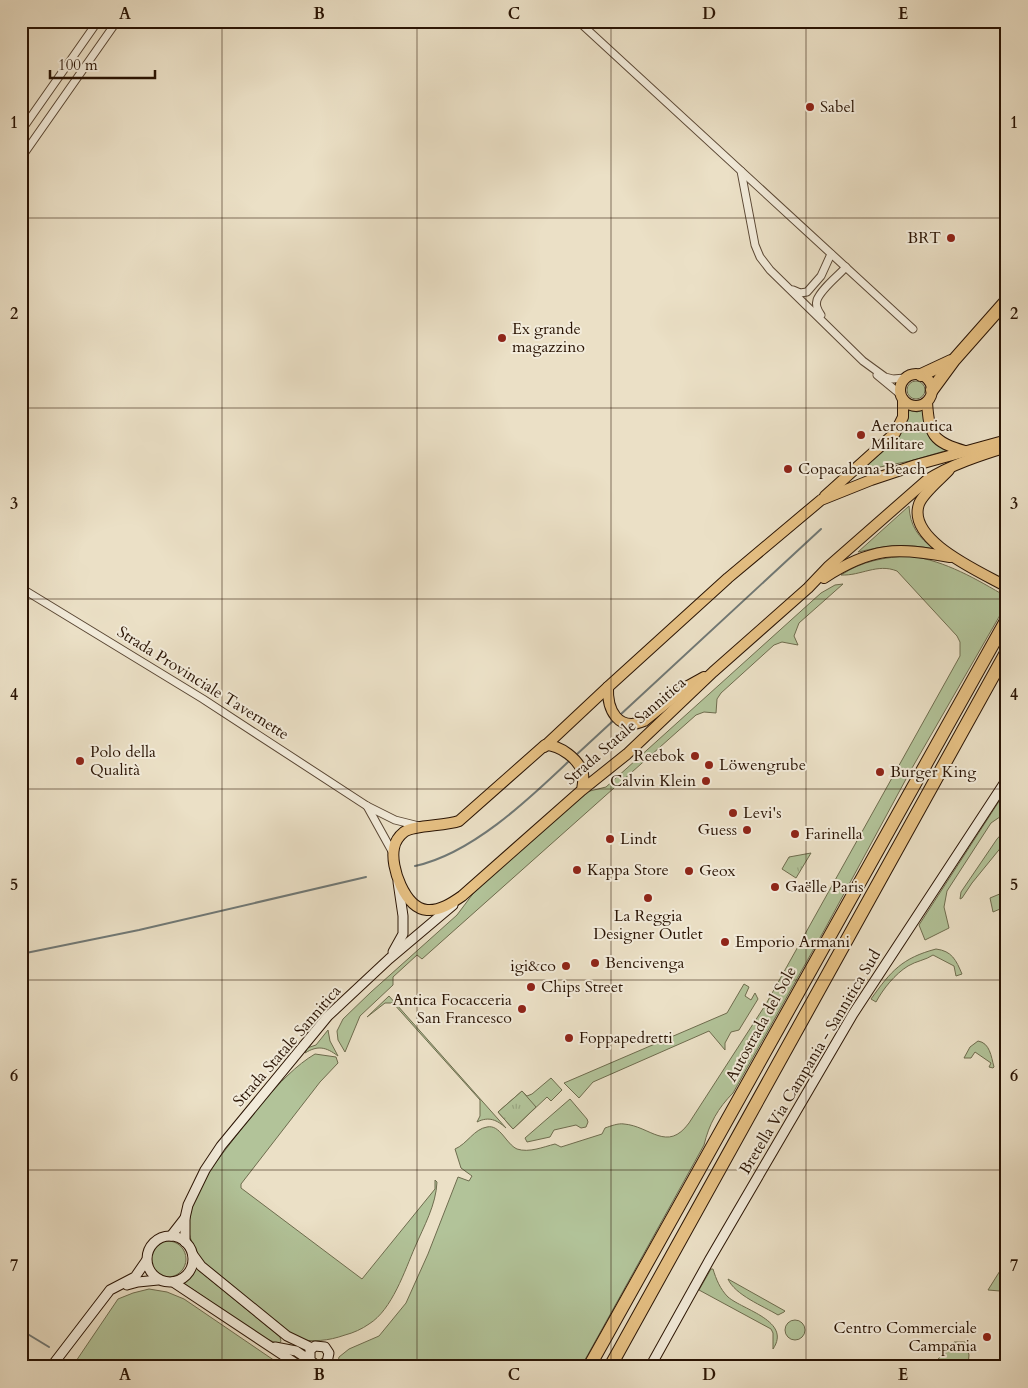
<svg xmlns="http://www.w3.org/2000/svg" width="1028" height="1388" font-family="Cardo,serif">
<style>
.grass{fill:#b2c399;stroke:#6e6c4e}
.park{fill:url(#park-tufts);stroke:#6e6c4e}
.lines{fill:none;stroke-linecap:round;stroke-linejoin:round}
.stream{stroke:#707875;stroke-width:2}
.street-casing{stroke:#5a4734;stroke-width:9}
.secondary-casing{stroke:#2a1404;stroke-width:11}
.primary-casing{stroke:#2a1404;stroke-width:12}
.highway-casing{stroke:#2a1404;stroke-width:14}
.street{stroke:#f2ebda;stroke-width:7}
.secondary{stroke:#f2ebda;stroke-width:9}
.primary{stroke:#e6c083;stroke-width:10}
.highway{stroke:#e6c083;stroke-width:12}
.grid{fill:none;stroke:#2a1404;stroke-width:1;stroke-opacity:0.55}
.poi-dot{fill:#8f2418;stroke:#f2ebda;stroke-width:2}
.labels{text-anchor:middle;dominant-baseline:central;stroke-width:4;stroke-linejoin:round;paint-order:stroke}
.poi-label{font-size:16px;fill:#2a1404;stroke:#f2ebda;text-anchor:start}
.street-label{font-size:16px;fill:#2a1404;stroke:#f2ebda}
.neatline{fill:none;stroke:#2a1404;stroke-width:2}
.grid-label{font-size:16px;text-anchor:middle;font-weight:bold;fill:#2a1404}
</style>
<defs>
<pattern id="park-tufts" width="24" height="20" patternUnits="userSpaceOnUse" patternTransform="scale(1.25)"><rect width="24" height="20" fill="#b2c399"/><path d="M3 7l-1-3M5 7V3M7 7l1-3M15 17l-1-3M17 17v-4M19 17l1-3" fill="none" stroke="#99a782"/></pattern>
</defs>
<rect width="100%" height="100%" fill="#ebe0c6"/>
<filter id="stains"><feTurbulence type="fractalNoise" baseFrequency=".004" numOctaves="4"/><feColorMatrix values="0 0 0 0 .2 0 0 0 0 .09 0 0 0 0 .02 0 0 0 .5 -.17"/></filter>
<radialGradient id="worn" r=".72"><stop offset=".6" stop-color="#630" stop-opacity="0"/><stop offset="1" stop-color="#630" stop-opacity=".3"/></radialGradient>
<!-- grass -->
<g class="grass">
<circle cx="916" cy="390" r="9"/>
<path d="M909 410 917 412 923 410C925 434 929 437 948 450L910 461 860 471C879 454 906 437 909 410Z"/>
<path d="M909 506C910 526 918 537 934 549 903 543 888 545 858 552Z"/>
<path d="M910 556C946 561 976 579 1007 597V603L912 768 826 927 733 1093C718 1108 709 1124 704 1145L581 1367H337L339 1357 349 1349 379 1336 406 1303 428 1254 458 1177 469 1181 472 1176 461 1168 455 1149C467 1144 474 1129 487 1127 500 1124 506 1144 517 1149 529 1153 543 1147 555 1144L561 1147 602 1134 605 1128C611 1126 618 1123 624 1124 650 1126 667 1153 689 1123L766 1004 960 656V642L957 636 897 571C877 563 861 576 841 575 862 561 885 557 910 556Z"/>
<path d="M843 584 799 623 794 636 798 645 782 642 774 645 721 693 717 699 716 713 704 712 696 715 422 959 417 955 393 977V985L360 1016 345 1052 338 1040 337 1031 343 1019 371 992 457 915 475 891 586 792 606 787 821 593 835 585Z"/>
<path d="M1007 789V812L991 823 947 891 944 907 949 928 925 940 919 925Z"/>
<path d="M1007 828V840L972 883 962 898 960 899 961 892 997 839Z"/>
<path d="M1007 891V906L993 912 990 898Z"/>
<path d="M936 949C952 951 956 960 962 974L956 976 954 966 933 955C926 960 916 961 908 966 895 974 883 989 876 1002L871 999C891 971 902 958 936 949Z"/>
<path d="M744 984 749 987 745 996 751 1000 755 993 758 999 739 1030 731 1032 725 1043V1050L709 1031 593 1082 579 1098 564 1083 727 1013Z"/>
<path d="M389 996 506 1128C497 1120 489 1116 477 1122L480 1116V1100L393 1003H385L367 1017Z"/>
<path d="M328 1030 330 1041 338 1056C326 1047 318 1045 305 1053L307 1048 316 1045Z"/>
<path d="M978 1041C990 1043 991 1056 994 1067L993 1068 989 1067 991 1063 975 1052 971 1058H964L970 1047Z"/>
<path d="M315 1054 336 1057 338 1063 320 1082 241 1184V1188L362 1279 435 1189V1180L437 1182C436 1205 424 1226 415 1247 405 1270 392 1310 369 1324 362 1329 353 1333 345 1335 328 1341 314 1342 296 1339L200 1259C185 1232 185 1221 198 1193 203 1181 209 1172 216 1162 242 1129 279 1075 315 1054Z"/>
<path d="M551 1078 562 1090 551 1101 547 1097 513 1129 498 1112 522 1091 527 1096 532 1094Z"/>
<path d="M570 1099 587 1119 588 1122 586 1127 581 1128 576 1125 554 1130 550 1137 527 1142 525 1138Z"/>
<circle cx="168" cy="1259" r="18"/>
<path d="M1003 1266C1009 1277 1006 1282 1000 1291L988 1290Z"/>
<path d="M196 1268 280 1337 281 1341 279 1344 264 1338 182 1282 191 1276Z"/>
<path d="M711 1269H713C716 1279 720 1289 728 1297 743 1310 792 1321 773 1349V1333L771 1329 699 1290Z"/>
<path d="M728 1279 785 1311 784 1312 778 1315C763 1306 735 1295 728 1279Z"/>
<path d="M149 1289 167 1292 184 1299 278 1363 274 1367H72L118 1299 133 1293Z"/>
<circle cx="795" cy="1330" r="10"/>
<path d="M954 1342H966L969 1355 968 1366 961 1364 959 1367C952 1367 947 1363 939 1362L938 1359 950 1349Z"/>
</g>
<!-- park -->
<g class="park">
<path d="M811 853 796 878 782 869 789 857Z"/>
<path d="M522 1091 536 1107 513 1129 498 1112Z"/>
</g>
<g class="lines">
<!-- stream -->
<g class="stream">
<path d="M620 715 821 529"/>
<path d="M575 756 614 720"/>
<path d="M415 866C471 854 527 801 568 762"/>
<path d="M21 954 139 930 366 877"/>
<path d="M21 1330 49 1347"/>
<path d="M75 1364 78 1367"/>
</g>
<!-- street casing -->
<g class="street-casing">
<g id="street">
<path d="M578 21 913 329"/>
<path d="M21 131 98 21"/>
<path d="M21 158 117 21"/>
<path d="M741 171 755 245 760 257 770 270 863 361 885 377 893 379 905 378"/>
<path d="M793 290 800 293 807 292 821 276 831 254"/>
<path d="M821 315C818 311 815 306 817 300 821 289 837 277 846 267"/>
<path d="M877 375 900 394"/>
<path d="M21 588 203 699 367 806 395 820 419 826"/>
<path d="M367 806 393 853"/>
</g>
</g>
<!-- secondary casing -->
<g class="secondary-casing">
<g id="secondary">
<path d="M393 952 403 934V916L398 882"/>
<circle cx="170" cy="1259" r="23"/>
<path d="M171 1236 185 1218"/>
<path d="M185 1242V1218L188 1205 205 1170 221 1146 328 1016 389 959 453 905"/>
<path d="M193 1255 201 1266 287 1336 312 1348"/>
<path d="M173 1282 301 1367"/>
<path d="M127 1285 138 1282 158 1280"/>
<path d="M275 1347 296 1351 318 1366 327 1362 329 1353 325 1347 315 1346 310 1350V1360"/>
<path d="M51 1367 110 1290 135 1277 146 1261"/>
<path d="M650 1367 710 1259 853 1014 1007 779"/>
</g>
</g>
<!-- primary casing -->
<g class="primary-casing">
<g id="primary">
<circle cx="916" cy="390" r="16"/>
<path d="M927 402C929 434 932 442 965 451"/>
<path d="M949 470C941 479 923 493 919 504 906 541 983 573 1007 587"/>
<path d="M825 496 895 433 903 417V400"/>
<path d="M824 578C871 547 897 547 950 557"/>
<path d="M608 687C607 710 618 732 644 721L686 687 704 677"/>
<path d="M544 747 608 687 728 578 821 500 871 480 916 465 1007 440"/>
<path d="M582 790C583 784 584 779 583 774 579 759 560 745 545 745L459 821C445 826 413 825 404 832 399 836 395 842 394 848 390 867 405 908 427 910 440 911 452 903 462 896L582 790 627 754 713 672 808 588 829 566 927 480C950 465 981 455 1007 447"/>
</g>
</g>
<!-- highway casing -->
<g class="highway-casing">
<g id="highway">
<path d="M921 375 951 361"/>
<path d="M932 390 954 360 1007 300"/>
<path d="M589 1367 1007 619"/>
<path d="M610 1367 1007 651"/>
</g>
</g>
<!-- street -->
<use href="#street" class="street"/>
<!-- secondary -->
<use href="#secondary" class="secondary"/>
<!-- primary -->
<use href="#primary" class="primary"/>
<!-- highway -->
<use href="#highway" class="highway"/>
</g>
<!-- grid -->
<path class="grid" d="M222 21V1367M417 21V1367M611 21V1367M806 21V1367M21 218H1007M21 408H1007M21 599H1007M21 789H1007M21 980H1007M21 1170H1007"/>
<!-- markers -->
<g class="poi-dot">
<circle cx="810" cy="107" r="5"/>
<circle cx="951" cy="238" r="5"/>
<circle cx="502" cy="338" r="5"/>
<circle cx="861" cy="435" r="5"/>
<circle cx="788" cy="469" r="5"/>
<circle cx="695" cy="756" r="5"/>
<circle cx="80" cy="761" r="5"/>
<circle cx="709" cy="765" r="5"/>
<circle cx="880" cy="772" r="5"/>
<circle cx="706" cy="781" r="5"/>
<circle cx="733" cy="813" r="5"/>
<circle cx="747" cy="830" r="5"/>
<circle cx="795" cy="834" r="5"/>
<circle cx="610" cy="839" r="5"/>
<circle cx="577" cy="870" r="5"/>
<circle cx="689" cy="871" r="5"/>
<circle cx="775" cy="887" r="5"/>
<circle cx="648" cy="898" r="5"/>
<circle cx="725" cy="942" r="5"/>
<circle cx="595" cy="963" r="5"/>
<circle cx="566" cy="966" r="5"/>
<circle cx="531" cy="987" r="5"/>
<circle cx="522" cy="1009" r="5"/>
<circle cx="569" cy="1038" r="5"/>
<circle cx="987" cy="1337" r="5"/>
</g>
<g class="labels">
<!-- poi labels -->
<g class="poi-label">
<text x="820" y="107">Sabel</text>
<text x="941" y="238" text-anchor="end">BRT</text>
<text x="512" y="329">Ex grande<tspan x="512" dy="18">magazzino</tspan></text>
<text x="871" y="426">Aeronautica<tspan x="871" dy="18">Militare</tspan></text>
<text x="798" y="469">Copacabana Beach</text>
<text x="90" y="752">Polo della<tspan x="90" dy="18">Qualità</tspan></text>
<text x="685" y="756" text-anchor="end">Reebok</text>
<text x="719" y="765">Löwengrube</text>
<text x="890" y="772">Burger King</text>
<text x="696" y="781" text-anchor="end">Calvin Klein</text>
<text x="743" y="813">Levi's</text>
<text x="737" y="830" text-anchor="end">Guess</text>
<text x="805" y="834">Farinella</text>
<text x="620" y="839">Lindt</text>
<text x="587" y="870">Kappa Store</text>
<text x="699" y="871">Geox</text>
<text x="785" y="887">Gaëlle Paris</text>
<text x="648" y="916" text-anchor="middle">La Reggia<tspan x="648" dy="18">Designer Outlet</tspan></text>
<text x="735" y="942">Emporio Armani</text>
<text x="605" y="963">Bencivenga</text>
<text x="556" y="966" text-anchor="end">igi&amp;co</text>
<text x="541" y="987">Chips Street</text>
<text x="512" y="1000" text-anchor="end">Antica Focacceria<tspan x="512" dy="18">San Francesco</tspan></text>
<text x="579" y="1038">Foppapedretti</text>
<text x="977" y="1328" text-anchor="end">Centro Commerciale<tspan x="977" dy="18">Campania</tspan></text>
</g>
<!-- street labels -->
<g class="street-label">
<text transform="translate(203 683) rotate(32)">Strada Provinciale Tavernette</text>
<text transform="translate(625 731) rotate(-41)">Strada Statale Sannitica</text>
<text transform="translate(761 1024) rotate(-61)">Autostrada del Sole</text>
<text transform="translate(287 1046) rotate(-49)">Strada Statale Sannitica</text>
<text transform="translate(810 1062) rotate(-59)">Bretella Via Campania - Sannitica Sud</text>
</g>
</g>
<!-- margin -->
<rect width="1028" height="1388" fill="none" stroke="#ebe0c6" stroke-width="55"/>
<!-- scale -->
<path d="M50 70v8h105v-8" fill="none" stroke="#2a1404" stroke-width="2.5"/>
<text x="58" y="70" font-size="15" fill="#2a1404" stroke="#f2ebda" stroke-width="4" paint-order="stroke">100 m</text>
<rect x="28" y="28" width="972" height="1332" class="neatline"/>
<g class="grid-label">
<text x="125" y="19">A</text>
<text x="319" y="19">B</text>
<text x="514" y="19">C</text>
<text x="709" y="19">D</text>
<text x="903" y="19">E</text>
<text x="14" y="128">1</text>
<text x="1014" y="128">1</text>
<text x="14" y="319">2</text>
<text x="1014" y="319">2</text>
<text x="14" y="509">3</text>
<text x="1014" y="509">3</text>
<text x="14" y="700">4</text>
<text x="1014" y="700">4</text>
<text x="14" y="890">5</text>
<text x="1014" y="890">5</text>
<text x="14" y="1081">6</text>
<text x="1014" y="1081">6</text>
<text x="14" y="1271">7</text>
<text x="1014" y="1271">7</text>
<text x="125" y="1380">A</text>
<text x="319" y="1380">B</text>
<text x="514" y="1380">C</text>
<text x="709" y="1380">D</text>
<text x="903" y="1380">E</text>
</g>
<rect width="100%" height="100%" filter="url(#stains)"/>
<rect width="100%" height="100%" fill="url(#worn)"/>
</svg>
